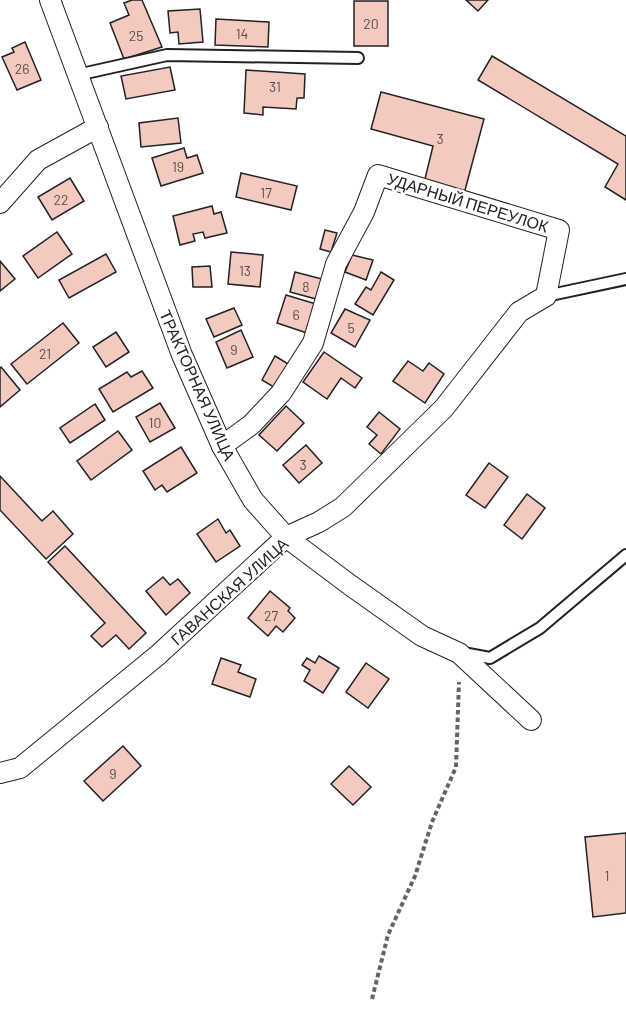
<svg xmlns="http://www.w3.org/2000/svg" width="626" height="1035" font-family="Barlow,sans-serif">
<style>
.building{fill:#f3c9c0;stroke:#222;stroke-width:1.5}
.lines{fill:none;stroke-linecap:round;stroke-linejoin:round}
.lane-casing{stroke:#222;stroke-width:14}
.street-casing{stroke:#222;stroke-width:22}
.path{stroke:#646464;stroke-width:4;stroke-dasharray:4.5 3;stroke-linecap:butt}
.lane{stroke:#fff;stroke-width:10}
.street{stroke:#fff;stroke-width:20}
.labels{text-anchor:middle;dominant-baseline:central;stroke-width:4.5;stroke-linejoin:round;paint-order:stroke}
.number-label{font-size:14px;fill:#564c4a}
.street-label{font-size:16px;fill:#222;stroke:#fff}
</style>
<rect width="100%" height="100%" fill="#fff"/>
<!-- building -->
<g class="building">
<path d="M132 0H142L162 47 124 59 110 23 129 15 124 3Z"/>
<path d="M466 0H488L478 11Z"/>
<rect x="354" y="1" width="34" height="45"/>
<path d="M200 9 203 42 179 44 178 32 170 33 168 11Z"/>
<path d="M216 19 269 22 268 47 215 45Z"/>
<path d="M25 42 41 80 17 90 2 57 14 52 12 48Z"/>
<path d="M492 56 626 136V200L605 187 618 164 478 80Z"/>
<path d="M170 67 175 90 126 99 121 76Z"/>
<path d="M246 70 305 74 304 98H297L296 109 263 107V115L244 113Z"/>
<path d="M381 92 484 119 464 194 424 183 433 146 371 129Z"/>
<path d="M178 118 181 143 141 147 139 123Z"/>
<path d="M184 148 187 158 197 155 203 173 161 186 152 158Z"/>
<path d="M241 173 297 186 291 210 236 197Z"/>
<path d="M70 178 84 201 52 220 38 197Z"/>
<path d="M212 206 214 214 221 212 227 233 205 238 203 232 193 234 195 241 180 245 173 216Z"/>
<path d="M325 230 337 233 331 252 320 249Z"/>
<path d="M57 232 72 254 38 278 23 256Z"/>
<path d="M231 252 263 255 260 287 228 284Z"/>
<path d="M106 254 116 272 69 298 59 280Z"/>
<path d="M352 255 373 260 366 280 345 272Z"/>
<path d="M0 261 15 279 0 291Z"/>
<path d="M210 266 212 287H193L192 267Z"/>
<path d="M295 272 322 279 316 299 290 292Z"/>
<path d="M381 272 394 280 373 315 355 304 366 287 371 290Z"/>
<path d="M286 295 316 304 307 333 277 323Z"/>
<path d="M234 308 242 325 214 337 206 319Z"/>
<path d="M345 309 370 320 355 347 331 333Z"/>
<path d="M63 323 79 343 27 384 11 364Z"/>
<path d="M241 330 253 357 227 368 216 342Z"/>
<path d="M116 332 129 352 106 367 93 347Z"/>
<path d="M324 352 362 378 355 388 341 378 327 399 303 382Z"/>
<path d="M275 356 290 365 277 389 262 380Z"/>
<path d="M408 361 423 371 429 363 444 374 425 403 393 381Z"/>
<path d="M1 367 20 390 0 407V368Z"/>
<path d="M142 371 153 388 113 412 99 389 127 372 131 377Z"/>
<path d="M160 403 175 428 150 442 136 417Z"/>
<path d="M95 404 105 420 70 443 60 428Z"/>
<path d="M286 406 304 423 277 451 259 435Z"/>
<path d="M379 412 400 429 381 454 369 444 377 435 367 427Z"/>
<path d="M118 431 132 450 91 480 77 461Z"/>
<path d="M306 445 322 463 299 483 283 465Z"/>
<path d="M181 447 197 473 167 492 162 485 155 490 143 471Z"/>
<path d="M489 463 508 477 485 508 466 495Z"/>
<path d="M0 476 42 521 53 511 73 534 46 559 0 510Z"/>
<path d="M527 494 545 508 522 539 504 525Z"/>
<path d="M218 519 226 533 230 530 240 546 216 562 197 534Z"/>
<path d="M65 546 146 633 129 649 116 635 102 647 91 636 105 623 48 562Z"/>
<path d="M163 577 170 585 178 579 190 593 166 615 146 591Z"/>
<path d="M270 591 290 608 288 611 295 618 283 632 276 626 268 636 248 618Z"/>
<path d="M319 656 339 668 323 693 304 681 310 670 302 665 307 658 315 663Z"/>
<path d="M221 658 241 665 238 672 256 679 250 697 212 684Z"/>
<path d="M366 663 389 679 368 708 346 692Z"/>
<path d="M123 746 141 766 103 801 84 781Z"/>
<path d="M349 766 371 787 353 805 331 784Z"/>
<path d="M626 833V913L593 917 585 837Z"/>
</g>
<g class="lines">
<!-- lane casing -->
<g class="lane-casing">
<g id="lane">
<path d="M77 75 167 55 358 58"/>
<path d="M546 296 626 279"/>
<path d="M463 653 490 658 540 628 626 555"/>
</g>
</g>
<!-- street casing -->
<g class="street-casing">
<g id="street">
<path d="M50 0 182 355 222 446 253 500 286 537 350 585 422 636 459 653 531 720"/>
<path d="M0 203 38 160 98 127"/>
<path d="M0 773 20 768 158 655 286 537 319 522 343 507 444 408 519 312 546 296 559 230 378 175 364 212 336 264 313 343 281 393 252 424 222 446"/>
</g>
</g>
<!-- path -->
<path class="path" d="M372 999 388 935 415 876 432 822 456 767 459 682"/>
<!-- lane -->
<use href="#lane" class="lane"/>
<!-- street -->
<use href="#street" class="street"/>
</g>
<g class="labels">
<!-- number labels -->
<g class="number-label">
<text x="371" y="23">20</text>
<text x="242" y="33">14</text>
<text x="136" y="35">25</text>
<text x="22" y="68">26</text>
<text x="275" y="86">31</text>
<text x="440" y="138">3</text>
<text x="178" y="166">19</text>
<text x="266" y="192">17</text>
<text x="61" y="199">22</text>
<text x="245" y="270">13</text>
<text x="306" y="286">8</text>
<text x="296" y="314">6</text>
<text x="351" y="327">5</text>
<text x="234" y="349">9</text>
<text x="45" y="353">21</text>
<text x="155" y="422">10</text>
<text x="303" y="464">3</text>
<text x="271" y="615">27</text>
<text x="113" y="773">9</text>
<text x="607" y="875">1</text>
</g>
<!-- street labels -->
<g class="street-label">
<text transform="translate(468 202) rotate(17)">УДАРНЫЙ ПЕРЕУЛОК</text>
<text transform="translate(198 385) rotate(66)">ТРАКТОРНАЯ УЛИЦА</text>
<text transform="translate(229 591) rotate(-42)">ГАВАНСКАЯ УЛИЦА</text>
</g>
</g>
</svg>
